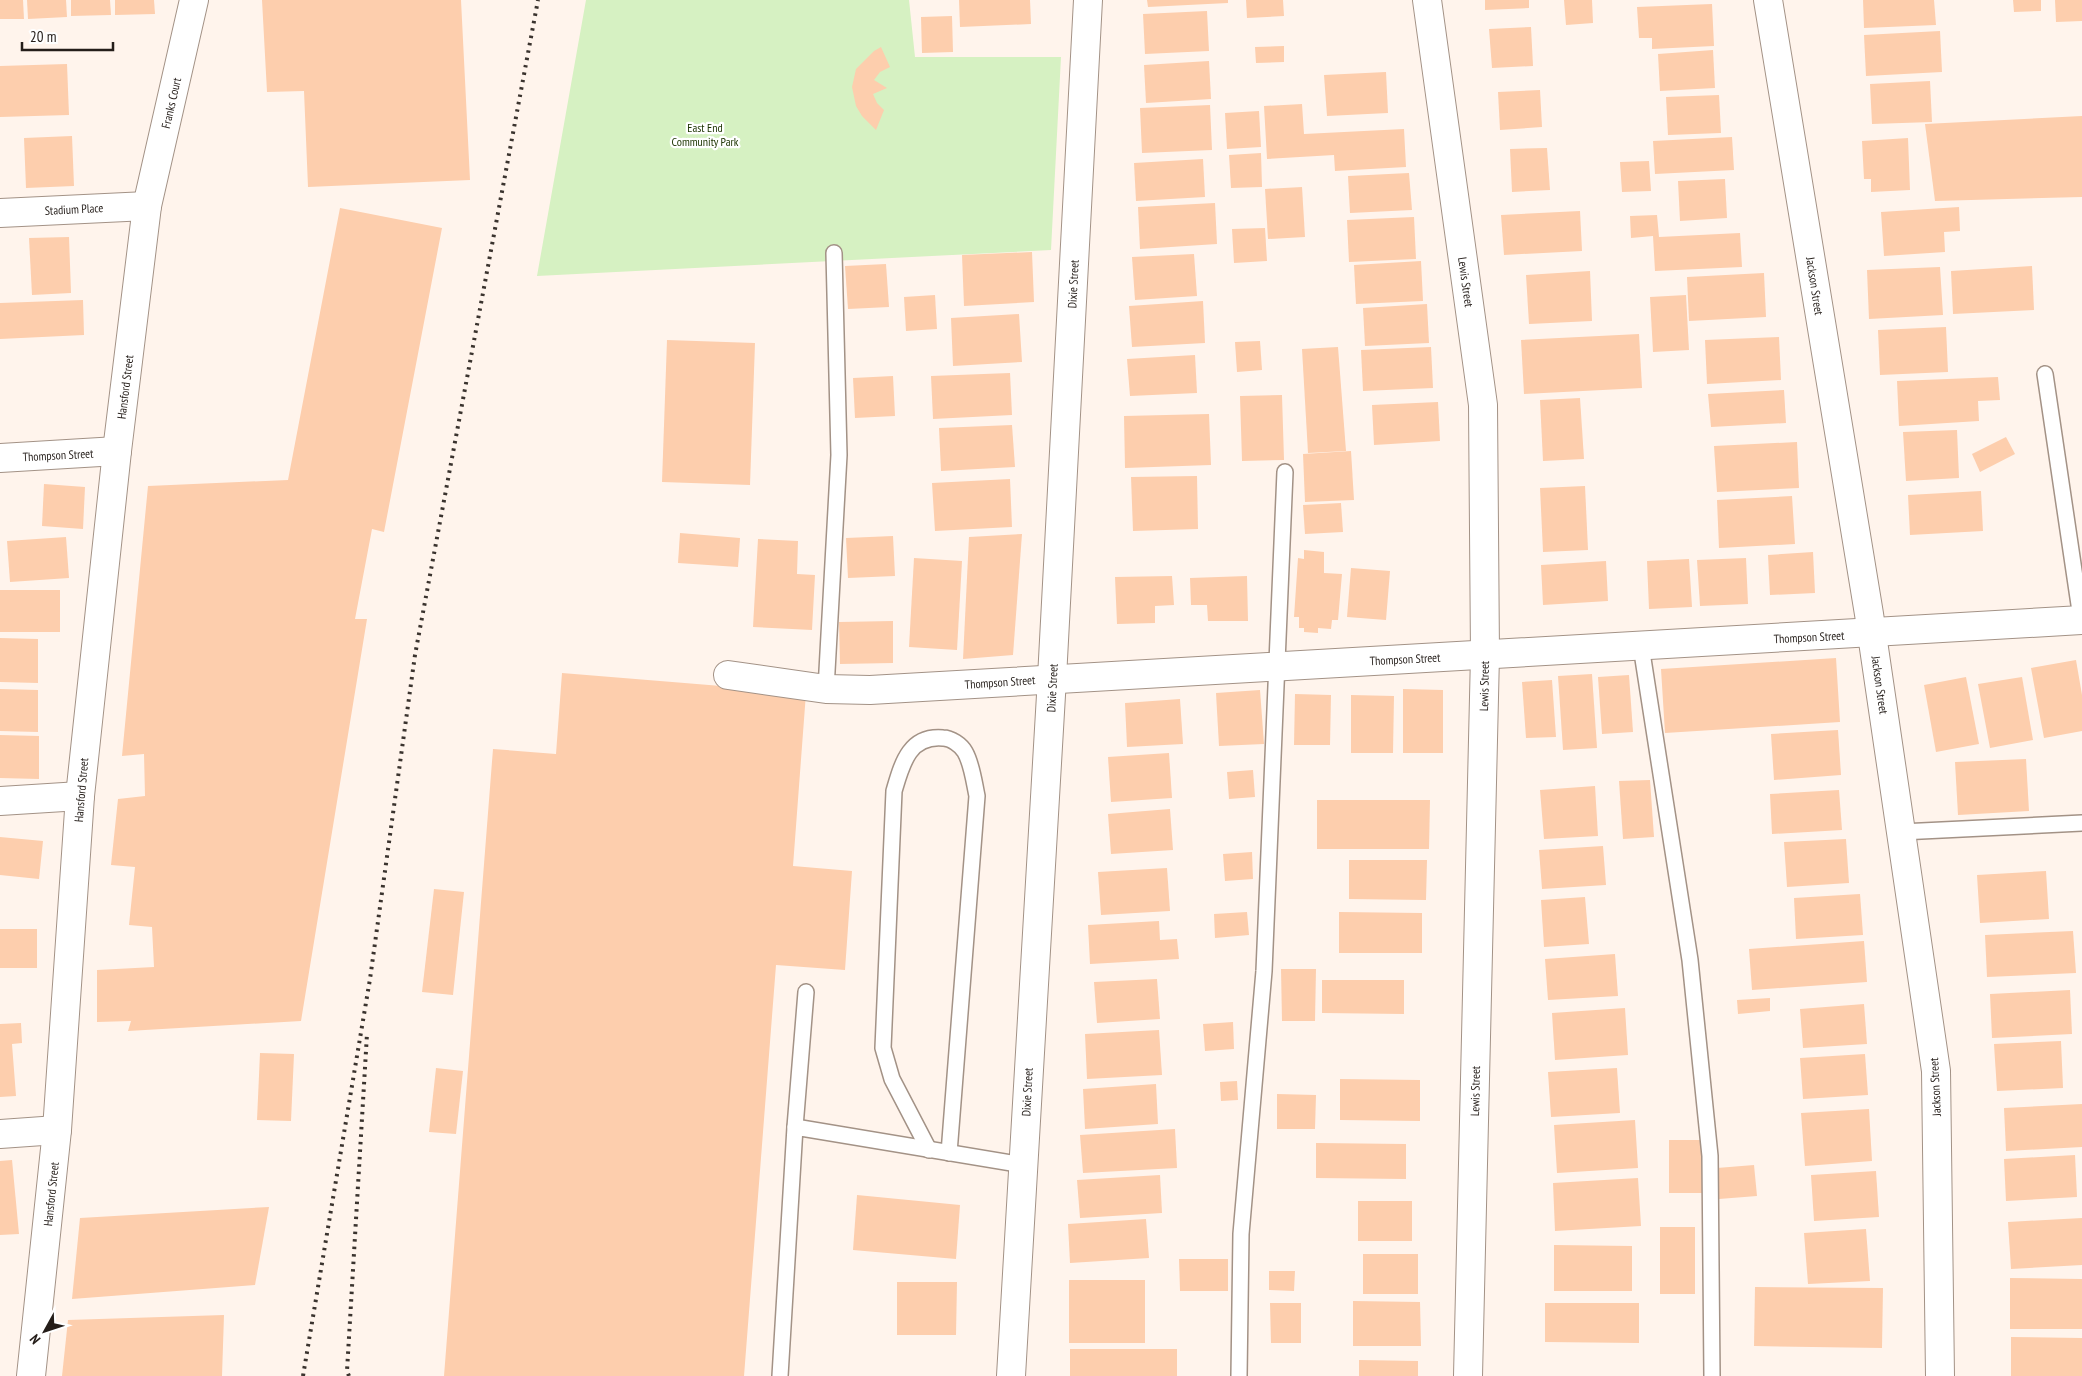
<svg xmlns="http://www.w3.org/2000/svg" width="2082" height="1376" font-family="'PT Sans Narrow',sans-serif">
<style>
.green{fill:#d6f1c2}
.building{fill:#fdcead}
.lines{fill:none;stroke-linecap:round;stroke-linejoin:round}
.service-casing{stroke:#a39286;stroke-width:18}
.minor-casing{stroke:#a39286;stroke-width:30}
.service{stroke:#fff;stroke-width:15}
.minor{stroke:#fff;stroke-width:28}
.rail{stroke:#3a332e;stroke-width:4;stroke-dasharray:2.5 5;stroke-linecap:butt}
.labels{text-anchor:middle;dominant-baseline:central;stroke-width:4.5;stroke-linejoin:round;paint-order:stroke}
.street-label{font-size:12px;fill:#241d19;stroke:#fff}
.park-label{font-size:12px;fill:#1c3301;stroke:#fff}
</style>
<rect width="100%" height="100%" fill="#fff4ec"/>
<!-- green -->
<path class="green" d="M586 0H909L915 57H1061L1051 250 537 276Z"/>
<!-- building -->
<g class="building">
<path d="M0 0H23L24 19H0Z"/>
<path d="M27 0H66L67 17 28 19Z"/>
<path d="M71 0H110L111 15 71 16Z"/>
<path d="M115 0H154L155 14 115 15Z"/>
<path d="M262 0H461L470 180 308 187 304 91 267 92Z"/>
<path d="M959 0H1030L1031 24 960 27Z"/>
<path d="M1147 0H1228V3L1148 7Z"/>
<path d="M1246 0H1283L1284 16 1247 18Z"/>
<path d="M1485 0H1529V8L1485 10Z"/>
<path d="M1564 0H1592L1593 23 1566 25Z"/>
<path d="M1863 0H1934L1936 25 1864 28Z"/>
<path d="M2013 0H2041V11L2014 12Z"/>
<path d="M2055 0H2082V21L2056 22Z"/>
<path d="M1712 4 1714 46 1652 49V38H1639L1637 7Z"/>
<path d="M1207 11 1209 51 1145 54 1143 14Z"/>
<path d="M952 16 953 52 922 53 921 17Z"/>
<path d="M1531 27 1533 66 1492 68 1489 29Z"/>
<path d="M1940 31 1942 72 1866 76 1864 35Z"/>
<path d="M1284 46V62L1256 63 1255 47Z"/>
<path d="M881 47 890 67 880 72 874 80 887 88 873 94 877 103 884 110 876 130 862 116 856 106 852 87 856 69 874 51Z"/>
<path d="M1713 50 1715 88 1660 91 1658 54Z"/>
<path d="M1209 61 1211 99 1146 103 1144 65Z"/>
<path d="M67 64 69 115 0 117V66Z"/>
<path d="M1386 72 1388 113 1327 116 1324 75Z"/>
<path d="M1930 81 1932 122 1872 124 1870 84Z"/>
<path d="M1540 90 1542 127 1500 130 1498 92Z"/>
<path d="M1719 95 1721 133 1668 135 1666 97Z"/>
<path d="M1302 104 1304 134 1404 129 1406 167 1335 171 1334 155 1267 159 1264 106Z"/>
<path d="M1210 105 1212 150 1142 153 1140 108Z"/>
<path d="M1259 111 1261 147 1227 149 1225 113Z"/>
<path d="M2082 116V197L1935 201 1925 124Z"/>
<path d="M72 136 74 186 26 188 24 138Z"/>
<path d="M1732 137 1734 170 1655 174 1653 141Z"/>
<path d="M1908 138 1910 190 1871 192V179H1864L1862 141Z"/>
<path d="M1547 148 1550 190 1512 192 1510 149Z"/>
<path d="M1261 153 1262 187 1231 188 1229 155Z"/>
<path d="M1203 159 1205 197 1136 201 1134 163Z"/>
<path d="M1649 161 1651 191 1622 192 1620 162Z"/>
<path d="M1409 173 1412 210 1350 213 1348 176Z"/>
<path d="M1725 179 1727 218 1680 221 1678 181Z"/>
<path d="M1302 187 1305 237 1268 239 1265 189Z"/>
<path d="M1215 203 1217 244 1140 249 1138 207Z"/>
<path d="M1959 207 1960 231 1944 232 1945 252 1884 256 1881 212Z"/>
<path d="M340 208 442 228 384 532 372 529 355 619H367L301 1021 128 1031 131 1021 97 1022V970L154 967 152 927 129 925 135 867 111 865 118 799 145 796 144 754 122 756 148 486 288 480Z"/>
<path d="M1580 211 1582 251 1504 255 1501 215Z"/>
<path d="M1657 215 1659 237 1740 233 1742 267 1655 271 1653 236 1631 238 1630 216Z"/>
<path d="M1414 217 1416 259 1349 262 1347 220Z"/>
<path d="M1265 228 1267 261 1234 263 1232 229Z"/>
<path d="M69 237 71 293 32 295 29 238Z"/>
<path d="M1032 252 1034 302 964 306 962 255Z"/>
<path d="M1194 254 1197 296 1135 300 1132 257Z"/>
<path d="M1421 261 1423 301 1356 304 1354 265Z"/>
<path d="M886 264 889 307 848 309 845 266Z"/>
<path d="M2032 266 2034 310 1953 314 1951 271Z"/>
<path d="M1940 267 1943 315 1869 319 1867 270Z"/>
<path d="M1590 271 1592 321 1529 324 1526 275Z"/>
<path d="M1764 273 1766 317 1689 321 1687 277Z"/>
<path d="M935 295 937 329 906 331 904 297Z"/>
<path d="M1686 295 1689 350 1653 352 1650 297Z"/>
<path d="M83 300 84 335 0 339V303Z"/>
<path d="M1203 301 1205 343 1132 347 1129 306Z"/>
<path d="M1427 304 1429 343 1365 346 1363 308Z"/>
<path d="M1019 314 1022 362 953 366 951 318Z"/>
<path d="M1946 327 1948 372 1880 375 1878 330Z"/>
<path d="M1639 334 1642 388 1524 394 1521 340Z"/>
<path d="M1779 337 1781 380 1707 384 1705 340Z"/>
<path d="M667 340 755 343 750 485 662 482Z"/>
<path d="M1260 341 1262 370 1237 372 1235 342Z"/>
<path d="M1338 347 1346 451 1308 453 1302 349Z"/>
<path d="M1431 347 1433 388 1363 391 1361 350Z"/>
<path d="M1195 355 1197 393 1130 396 1127 359Z"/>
<path d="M1010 373 1012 415 933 419 931 376Z"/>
<path d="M893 376 895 416 855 418 853 378Z"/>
<path d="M1998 377 2000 400 1978 401 1979 421 1899 426 1897 381Z"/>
<path d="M1784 390 1786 423 1711 427 1708 394Z"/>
<path d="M1282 395 1284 460 1242 461 1240 396Z"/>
<path d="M1580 398 1584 459 1543 461 1540 400Z"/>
<path d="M1438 402 1440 441 1374 445 1372 405Z"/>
<path d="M1209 414 1211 465 1125 468 1124 416Z"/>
<path d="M1012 425 1015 467 941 471 939 428Z"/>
<path d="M1957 430 1959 478 1906 481 1903 432Z"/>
<path d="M2006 437 2015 454 1980 472 1972 454Z"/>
<path d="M1797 442 1799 488 1717 492 1714 446Z"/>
<path d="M1351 451 1354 500 1305 502 1303 454Z"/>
<path d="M1197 476 1198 529 1133 531 1131 477Z"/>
<path d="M1010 479 1012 527 935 531 932 483Z"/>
<path d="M44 484 85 487 83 529 42 526Z"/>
<path d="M1585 486 1588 550 1543 552 1540 488Z"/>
<path d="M1981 491 1983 531 1910 535 1908 495Z"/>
<path d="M1792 496 1795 544 1719 548 1717 500Z"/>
<path d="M1341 503 1343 532 1305 534 1303 505Z"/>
<path d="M680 533 740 538 738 567 678 563Z"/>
<path d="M1022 534 1013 655 963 659 969 537Z"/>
<path d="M893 536 895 576 848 578 846 538Z"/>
<path d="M66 537 69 578 10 582 7 541Z"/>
<path d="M758 539 798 541 797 574 815 575 812 630 753 627Z"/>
<path d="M1304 550 1324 552V573L1342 574 1338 620H1332L1331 629 1318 628V633L1304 632V628H1299V617H1294L1298 558 1304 559Z"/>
<path d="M1813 552 1815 593 1770 595 1768 555Z"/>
<path d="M914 558 962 561 957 650 909 647Z"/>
<path d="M1746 558 1748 604 1700 606 1697 560Z"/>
<path d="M1689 559 1692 607 1649 609 1647 561Z"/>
<path d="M1606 561 1608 601 1543 605 1541 565Z"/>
<path d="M1351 568 1390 571 1386 620 1347 617Z"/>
<path d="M1172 576 1174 605 1155 606V623L1117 624 1115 577Z"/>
<path d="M1247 576 1248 621H1208L1207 605H1191L1190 578Z"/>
<rect x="0" y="590" width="60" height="42"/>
<path d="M893 621V663L840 664 839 622Z"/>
<path d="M0 638 38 639V683L0 682Z"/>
<path d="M1836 658 1840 722 1665 733 1661 669Z"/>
<path d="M2076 660 2082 695V731L2044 738 2031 668Z"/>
<path d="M562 673 806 693 793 866 852 871 845 970 776 965 744 1376H444L493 749 556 754Z"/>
<path d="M1592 674 1597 748 1563 750 1558 676Z"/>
<path d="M1629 675 1633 732 1602 734 1598 677Z"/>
<path d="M1966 677 1979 744 1936 752 1924 685Z"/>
<path d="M2022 677 2033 740 1990 748 1978 684Z"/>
<path d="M1552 680 1556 737 1526 738 1522 682Z"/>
<path d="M0 689 38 690V732L0 731Z"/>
<path d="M1403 689 1443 690V753H1403Z"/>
<path d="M1260 690 1264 744 1219 746 1216 693Z"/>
<path d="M1295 694 1331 695 1330 745H1294Z"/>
<path d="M1351 695 1394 696 1393 753H1351Z"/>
<path d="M1180 699 1183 744 1127 747 1125 703Z"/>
<path d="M1838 730 1841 775 1774 780 1771 734Z"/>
<path d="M0 735 39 736V779L0 778Z"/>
<path d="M1169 753 1172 798 1111 802 1108 757Z"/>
<path d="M2026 759 2029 811 1958 815 1955 762Z"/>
<path d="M1253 770 1255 797 1229 799 1227 772Z"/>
<path d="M1650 780 1654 837 1623 839 1619 781Z"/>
<path d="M1595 786 1598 836 1544 839 1540 790Z"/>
<path d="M1839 790 1842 830 1772 834 1770 794Z"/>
<path d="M1317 800H1430L1429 849H1317Z"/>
<path d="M1170 809 1173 850 1111 854 1108 814Z"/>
<path d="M0 837 43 841 39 879 0 875Z"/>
<path d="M1846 839 1849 883 1787 887 1784 842Z"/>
<path d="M1603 846 1606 885 1542 889 1539 850Z"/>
<path d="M1252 852 1253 879 1225 881 1223 854Z"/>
<path d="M1349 860H1427L1426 900 1349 899Z"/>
<path d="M1167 868 1170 911 1101 915 1098 872Z"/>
<path d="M2046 871 2049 919 1980 923 1977 875Z"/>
<path d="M434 889 464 892 453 995 422 992Z"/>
<path d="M1860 894 1863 935 1796 939 1794 898Z"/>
<path d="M1585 897 1589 944 1544 947 1541 900Z"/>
<path d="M1247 912 1249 935 1215 938 1214 914Z"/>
<path d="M1339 912 1422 913V953H1339Z"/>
<path d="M1159 921 1160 940 1177 939 1179 959 1090 964 1088 925Z"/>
<rect x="0" y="929" width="37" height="39"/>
<path d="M2073 931 2076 973 1987 977 1985 935Z"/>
<path d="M1864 941 1867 982 1752 990 1749 949Z"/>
<path d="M1615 954 1618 996 1548 1000 1545 959Z"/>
<path d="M1281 969H1316L1315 1021H1282Z"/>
<path d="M1157 979 1160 1019 1097 1023 1094 982Z"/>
<path d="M1322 980H1404V1014L1322 1013Z"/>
<path d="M2070 990 2072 1034 1992 1038 1990 994Z"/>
<path d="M1770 998V1011L1738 1014 1737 1000Z"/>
<path d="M1864 1004 1867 1044 1803 1048 1800 1009Z"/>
<path d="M1625 1008 1628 1055 1555 1060 1552 1013Z"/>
<path d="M1233 1022 1234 1049 1205 1051 1203 1024Z"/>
<path d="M21 1023 22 1043 12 1044 16 1096 0 1097V1024Z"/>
<path d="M1159 1030 1162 1075 1087 1079 1085 1034Z"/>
<path d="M2061 1041 2063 1088 1997 1091 1994 1044Z"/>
<path d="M260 1053 294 1054 291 1121 257 1120Z"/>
<path d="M1865 1054 1868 1095 1803 1099 1800 1058Z"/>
<path d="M436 1068 463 1071 456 1134 429 1132Z"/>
<path d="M1617 1068 1620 1113 1551 1117 1548 1072Z"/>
<path d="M1340 1079 1420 1080V1121L1340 1120Z"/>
<path d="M1237 1081 1238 1100 1221 1101 1220 1082Z"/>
<path d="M1156 1084 1158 1124 1085 1129 1083 1089Z"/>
<path d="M1277 1094 1316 1095 1315 1129H1277Z"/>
<path d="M2082 1104V1147L2006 1151 2004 1108Z"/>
<path d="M1869 1109 1872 1161 1805 1166 1801 1113Z"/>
<path d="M1635 1120 1638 1168 1557 1173 1554 1125Z"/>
<path d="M1175 1129 1177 1168 1083 1173 1080 1135Z"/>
<rect x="1669" y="1140" width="33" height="53"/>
<path d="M1316 1143 1406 1144V1179L1316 1178Z"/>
<path d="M2075 1155 2077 1197 2006 1201 2004 1159Z"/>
<path d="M12 1160 19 1234 0 1235V1161Z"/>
<path d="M1754 1165 1757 1196 1719 1199 1717 1168Z"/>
<path d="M1876 1171 1879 1217 1814 1221 1811 1175Z"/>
<path d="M1160 1175 1162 1213 1080 1218 1077 1180Z"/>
<path d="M1638 1178 1641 1226 1555 1231 1553 1183Z"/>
<path d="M857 1195 960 1205 956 1259 853 1250Z"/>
<rect x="1358" y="1201" width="54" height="40"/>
<path d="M269 1207 255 1285 72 1299 80 1218Z"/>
<path d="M2082 1218V1265L2011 1269 2008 1222Z"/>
<path d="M1146 1219 1149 1258 1070 1263 1068 1224Z"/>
<rect x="1660" y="1227" width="35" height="67"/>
<path d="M1866 1229 1870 1281 1808 1284 1804 1233Z"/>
<path d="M1554 1245 1632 1246V1291H1554Z"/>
<rect x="1363" y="1254" width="55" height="40"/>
<path d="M1179 1259H1228V1291H1180Z"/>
<path d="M1269 1271H1295L1294 1291 1269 1290Z"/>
<path d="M2010 1278 2082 1279V1329H2010Z"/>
<rect x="1069" y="1280" width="76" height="63"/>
<path d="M897 1282H957L956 1335H897Z"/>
<path d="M1755 1287 1883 1288 1882 1348 1754 1346Z"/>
<path d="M1353 1301 1420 1302 1421 1346H1353Z"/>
<path d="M1270 1303H1301V1343H1271Z"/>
<path d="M1545 1303H1639V1343L1545 1342Z"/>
<path d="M224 1315 222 1376H62L68 1320Z"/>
<path d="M2011 1337 2082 1338V1376H2011Z"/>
<rect x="1070" y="1349" width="107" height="27"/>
<path d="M1359 1360 1418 1361V1376H1359Z"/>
</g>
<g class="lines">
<!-- service casing -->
<g class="service-casing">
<g id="service">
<path d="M2045 374 2082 625"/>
<path d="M1641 646 1690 960 1710 1156 1712 1376"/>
<path d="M826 689 839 455 834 253"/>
<path d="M1901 832 2082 823"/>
<path d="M795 1127 806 992"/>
<path d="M929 1150 892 1079 883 1048 894 791C902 764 909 735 943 738 951 738 961 745 965 752 972 764 974 782 977 796L949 1153"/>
<path d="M780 1376 795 1127 1023 1165"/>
<path d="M1239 1376 1241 1234 1264 971 1285 472"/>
</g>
</g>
<!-- minor casing -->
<g class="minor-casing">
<g id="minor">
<path d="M1427 0 1483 405 1485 655 1468 1376"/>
<path d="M1768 0 1869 614 1936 1071 1940 1376"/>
<path d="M0 213 147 206"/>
<path d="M0 458 117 451"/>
<path d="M728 675 826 689 870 690 2082 620"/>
<path d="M0 801 80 796"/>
<path d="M0 1134 57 1130"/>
<path d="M31 1376 57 1130 80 796 117 451 147 206 194 0"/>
<path d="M1011 1376 1052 678 1088 0"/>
</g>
</g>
<!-- service -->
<use href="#service" class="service"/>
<!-- minor -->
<use href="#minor" class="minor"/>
<!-- rail -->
<g class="rail">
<path d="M303 1376 370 979 415 655 538 0"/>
<path d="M349 1376 347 1371 367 1034"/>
</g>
</g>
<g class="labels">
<!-- street labels -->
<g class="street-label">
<text transform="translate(171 103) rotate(-77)">Franks Court</text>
<text transform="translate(74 209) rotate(-3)">Stadium Place</text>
<text transform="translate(1466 282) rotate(82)">Lewis Street</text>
<text transform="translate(1073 284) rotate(-87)">Dixie Street</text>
<text transform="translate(1815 286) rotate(81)">Jackson Street</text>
<text transform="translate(125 387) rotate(-83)">Hansford Street</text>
<text transform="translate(58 455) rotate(-3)">Thompson Street</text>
<text transform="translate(1809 637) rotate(-3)">Thompson Street</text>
<text transform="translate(1405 659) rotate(-3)">Thompson Street</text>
<text transform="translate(1000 682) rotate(-4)">Thompson Street</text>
<text transform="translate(1880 685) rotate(82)">Jackson Street</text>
<text transform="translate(1484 686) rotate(-89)">Lewis Street</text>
<text transform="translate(1052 688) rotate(-87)">Dixie Street</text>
<text transform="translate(81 790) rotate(-85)">Hansford Street</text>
<text transform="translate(1935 1087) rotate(-93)">Jackson Street</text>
<text transform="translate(1475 1091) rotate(-89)">Lewis Street</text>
<text transform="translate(1027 1092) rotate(-87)">Dixie Street</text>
<text transform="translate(51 1194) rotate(-84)">Hansford Street</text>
</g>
<!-- park labels -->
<g class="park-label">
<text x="705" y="127">East End<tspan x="705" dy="14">Community Park</tspan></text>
</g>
</g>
<!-- north arrow -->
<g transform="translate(45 1331) rotate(230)" stroke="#ffffff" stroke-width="4" paint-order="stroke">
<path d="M0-4L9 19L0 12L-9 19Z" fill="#241d19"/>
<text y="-8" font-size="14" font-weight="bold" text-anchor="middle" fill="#241d19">N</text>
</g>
<!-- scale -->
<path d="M22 42v8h91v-8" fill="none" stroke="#241d19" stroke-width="2.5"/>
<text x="30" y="42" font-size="15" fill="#241d19" stroke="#ffffff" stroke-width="4" paint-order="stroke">20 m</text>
</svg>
